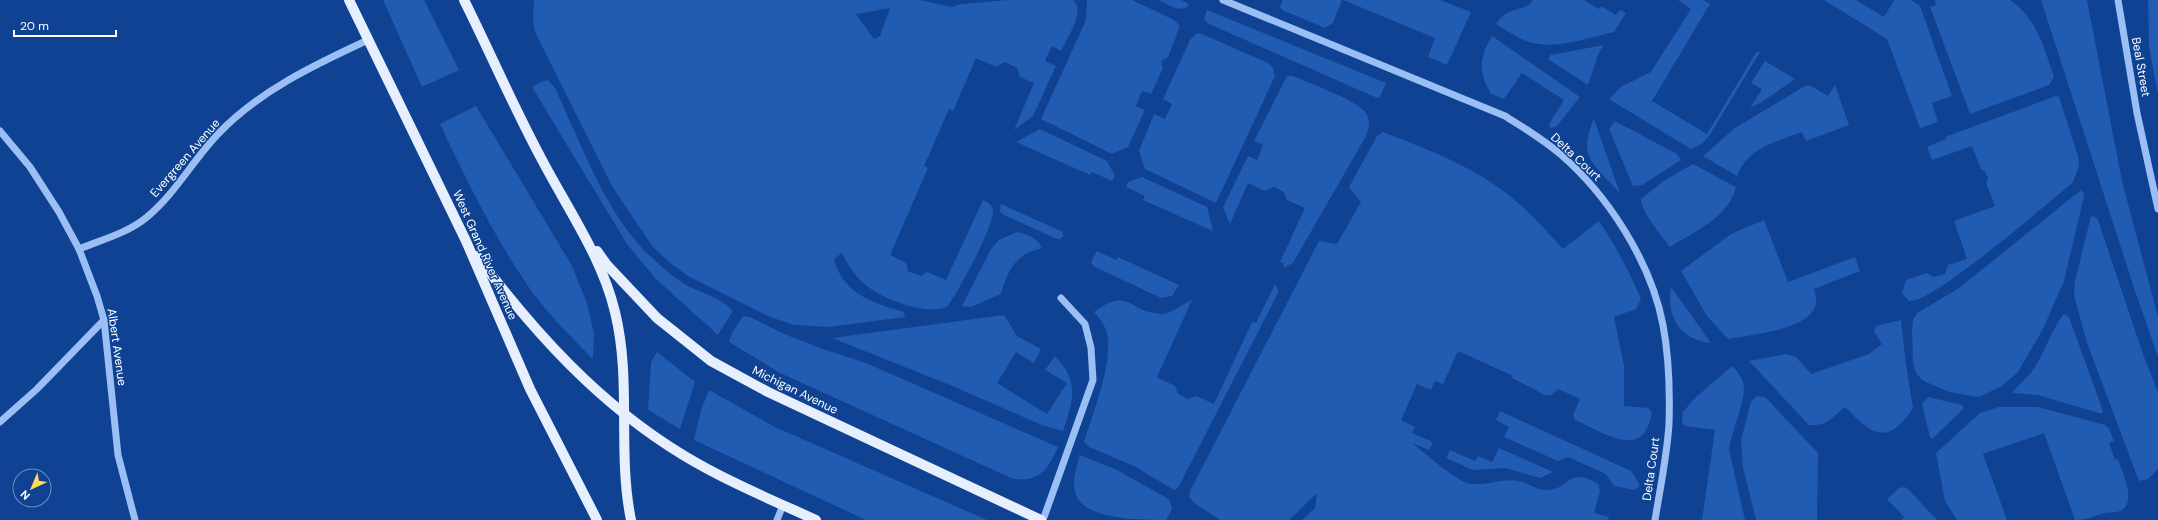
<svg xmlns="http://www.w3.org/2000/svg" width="2158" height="520" font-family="'DM Sans',sans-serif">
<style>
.green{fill:#215bb2;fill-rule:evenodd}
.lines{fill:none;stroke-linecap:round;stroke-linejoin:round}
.minor{stroke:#9bbef4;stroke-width:7}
.major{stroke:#e7efff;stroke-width:10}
.labels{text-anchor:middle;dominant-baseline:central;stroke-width:3;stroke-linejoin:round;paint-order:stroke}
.street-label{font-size:12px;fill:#fff;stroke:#0f4292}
</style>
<rect width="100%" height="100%" fill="#0f4292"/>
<!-- green -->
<g class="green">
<path d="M383 0H424L459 70 422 87Z"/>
<path d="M534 0H920L952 7 961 4 1008 0H1073C1086 11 1067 38 1061 51L1052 46 1045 61 1056 66 1033 116 1014 130 1034 83 1020 77 1017 68 1005 62 996 67 976 58 953 111 949 109 924 166 928 168 890 255 906 263 908 271 921 276 927 272 946 280 983 200C987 202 992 204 993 210 995 225 958 292 948 306 928 318 876 297 861 281 853 273 847 263 842 253L834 259C843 294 873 303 904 312L905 317 829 327 794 325 770 317 688 276 669 262 653 247 613 188 535 32 533 19ZM890 8 880 36 874 39 856 14Z"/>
<path d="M1087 0H1132L1174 20 1180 26 1168 57 1161 61 1163 68 1151 94 1142 91 1136 106 1145 110 1128 147 1112 154 1041 119 1086 20Z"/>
<path d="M1159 0H1181L1189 4C1183 15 1167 4 1159 0Z"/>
<path d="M1283 0H1342L1333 23 1325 28 1282 10 1280 7Z"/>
<path d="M1343 0H1440L1471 12 1447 65 1428 57 1435 38Z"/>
<path d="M1533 0H1584L1599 9 1601 6 1616 15 1620 10 1626 13 1614 32C1587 38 1557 50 1529 42 1517 38 1507 31 1496 24 1509 4 1525 13 1533 0Z"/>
<path d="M1678 0H1703L1710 4 1652 101 1707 134 1757 51 1760 52 1711 133 1703 143 1691 149 1609 99 1621 87 1651 72 1691 9Z"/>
<path d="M1824 0H1856L1884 17 1894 0H1911L1920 6 1952 96 1932 103 1938 122 1920 128 1887 39Z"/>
<path d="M1935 0H2010C2037 19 2044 47 2054 77L2049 85 1970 114 1930 7 1936 5Z"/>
<path d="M2041 0H2087L2122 181 2158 317V357L2135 291Z"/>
<path d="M2148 0H2158V94L2149 47Z"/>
<path d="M1207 10 1386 83 1380 97 1377 98 1207 23 1204 19Z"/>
<path d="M1197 33 1202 34 1268 63 1273 68 1275 76 1216 203 1145 169 1139 151 1154 114 1165 119 1172 104 1163 99 1190 40Z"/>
<path d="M1492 36 1580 97 1556 127 1550 128 1549 124 1564 100 1522 73 1504 99 1491 94C1478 72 1479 58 1492 36Z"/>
<path d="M1604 45 1598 55 1588 85 1548 59 1550 55Z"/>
<path d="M1765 61 1795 79 1762 102 1750 108 1762 89 1751 83Z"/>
<path d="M1287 76H1293C1308 83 1361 101 1367 115 1371 122 1368 129 1366 136L1293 263 1285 267 1283 266 1284 263 1280 262 1305 208 1287 200 1284 192 1274 187 1265 191 1248 183 1230 224 1223 207 1248 156 1257 160 1263 145 1254 141Z"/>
<path d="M548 80 555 88C581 143 606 215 650 256 661 266 673 277 686 285 700 292 720 298 731 309L732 312 718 335 656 279 627 244 532 87 541 82Z"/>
<path d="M1835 85 1849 125 1806 141 1802 132C1776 142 1748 147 1737 176L1703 156 1735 128 1805 86H1811L1828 96Z"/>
<path d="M2056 96 2059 97 2078 156 2079 166 2073 182C2049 202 1932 304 1909 301L1902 293 1906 280 1927 273 1934 277 1945 274 1948 265 1967 259 1954 221 1995 206 1986 183 1988 179 1985 171 1981 169 1972 146 1932 160 1927 147 1946 139 1945 137Z"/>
<path d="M476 106 572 266 587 303 594 334 593 359C571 337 548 314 530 289 494 237 467 181 440 124Z"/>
<path d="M1594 119 1620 193C1596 166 1576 158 1594 119Z"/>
<path d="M1615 121 1677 154 1681 160 1642 185 1633 186 1609 129Z"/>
<path d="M1040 129 1107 161 1115 176 1112 181 1092 172 1090 175 1016 142Z"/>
<path d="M1383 132C1424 148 1467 164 1502 190 1525 207 1544 228 1563 249L1599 221C1616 246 1629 271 1641 299L1636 309 1614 317 1624 366V406L1648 408 1652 412C1644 462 1605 433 1575 420L1573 415 1580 399 1558 389 1551 395H1545L1512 378 1513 376 1458 351 1443 384 1435 381 1431 390 1417 384 1401 420 1415 427 1412 433 1433 442 1429 450 1412 443C1423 452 1458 482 1470 484 1486 486 1503 478 1519 481 1528 483 1536 490 1545 490 1571 491 1566 465 1598 484L1600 491 1594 513 1609 517 1608 520H1302L1315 508 1317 493 1289 520H1220L1194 503 1189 497 1190 491 1319 241 1337 244 1361 202 1349 187 1377 136Z"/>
<path d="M1693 164 1736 187C1729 217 1694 232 1670 247 1662 236 1641 212 1641 199L1662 182Z"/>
<path d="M1142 177 1207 207 1213 231 1143 200 1145 196 1126 187 1128 182Z"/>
<path d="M2081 190 2084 193V196L2064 281 2043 329 2018 372 2000 387 1979 397 1949 392 1922 380 1916 373 1913 363 1912 330 1913 320 1917 313 1956 290 1974 276Z"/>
<path d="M1001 204 1063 232 1062 234 1064 236 1060 239H1057L1004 215 1000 212Z"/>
<path d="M2091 216 2096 217 2098 220 2144 357 2158 392V469L2148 479 2139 481 2087 343 2074 295 2075 281Z"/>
<path d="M1764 220 1788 282 1855 257 1860 271 1814 289C1815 295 1818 301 1815 307 1807 330 1749 335 1728 339L1707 316 1681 271 1731 234Z"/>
<path d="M1017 232C1027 234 1037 238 1042 248 1038 250 1032 250 1027 253 1012 261 1005 279 1001 294L971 307 962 306 991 249 999 240Z"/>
<path d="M1097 251 1116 260 1118 257 1179 285 1172 296 1161 298 1093 266 1091 262Z"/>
<path d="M1275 284 1279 291 1178 488 1174 490 1134 466 1089 447 1084 442C1093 413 1115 359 1106 330 1104 324 1098 317 1094 312 1130 286 1128 312 1161 314 1171 314 1182 304 1192 300L1157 377 1175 386 1178 394 1188 399 1196 396 1214 404 1252 322 1256 323Z"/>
<path d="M1671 287 1711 343C1680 340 1666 317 1671 287Z"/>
<path d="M2064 314 2069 317 2103 411 2102 414 2038 395 2013 393C2014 389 2029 376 2033 370 2045 352 2051 330 2064 314Z"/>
<path d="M1004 315 1017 336 1041 349 1034 363 1016 352 997 383 1047 414 1067 383 1045 370 1055 356C1080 382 1073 400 1063 431L1042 425 950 385 832 338Z"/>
<path d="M743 316 750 317 784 334 823 349 866 363 1058 447C1048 470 1038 484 1011 478L780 373 729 342 732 333Z"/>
<path d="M1901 320 1906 365 1913 408C1888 447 1872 435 1845 407 1833 417 1826 427 1809 425L1749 361 1786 354 1796 357 1811 374 1869 354 1882 344 1874 332 1876 326Z"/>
<path d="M657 352 695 382 680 429 648 410 651 362Z"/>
<path d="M1732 366C1736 370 1741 376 1743 382 1748 398 1731 431 1729 450L1745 520H1702L1715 430 1685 426 1682 423 1683 412 1694 399Z"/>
<path d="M709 390 775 427 987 520H866L694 440 701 410Z"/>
<path d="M1757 396 1766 398 1818 453 1817 520H1756L1743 468 1741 440 1751 402Z"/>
<path d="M1928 397 1962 405 1964 408 1932 439 1930 437 1922 404Z"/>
<path d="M1999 407H2038L2105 425 2109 429 2114 441 2109 443 2115 460 2118 459C2122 472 2138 502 2120 511 2116 513 2109 512 2105 513 2092 516 2089 520 2075 520L2044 433 1983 454 2007 520H1957L1945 501 1936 453 1980 413Z"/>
<path d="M1500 411 1631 471 1639 483V487L1635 490 1614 486 1606 474 1568 457 1558 461 1504 437 1509 427 1496 420Z"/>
<path d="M1499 448 1553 472 1540 478 1505 468 1473 470 1446 458 1450 450 1475 461 1478 456 1492 462Z"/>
<path d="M1080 455 1115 469 1169 499 1172 509 1166 520C1138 520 1082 520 1075 492 1072 480 1077 466 1080 455Z"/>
<path d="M1904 487 1907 488 1937 520H1901L1904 517 1887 499 1899 488Z"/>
</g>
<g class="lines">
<!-- minor -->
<g class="minor">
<path d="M1223 0 1505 116C1524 128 1543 139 1560 154 1608 195 1651 262 1663 325 1669 357 1670 392 1669 424 1667 456 1660 489 1655 520"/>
<path d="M2118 0 2137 113 2158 209"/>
<path d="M0 131 30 167 59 212 79 249 97 296 104 320 118 455 135 520"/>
<path d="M79 249C101 240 128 233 147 217 175 194 193 160 218 134 259 91 314 65 368 40"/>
<path d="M0 422 37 389 104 320"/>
<path d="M777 520 783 505"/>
<path d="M1043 520 1093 380 1091 348 1085 324 1061 298"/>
</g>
<!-- major -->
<g class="major">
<path d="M349 0 466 241 530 389 597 520"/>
<path d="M464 0C490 52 513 106 541 158 567 208 602 257 615 312 632 381 617 451 631 520"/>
<path d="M597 251 607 265 657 318 711 361 768 392 1041 520"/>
<path d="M477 256C535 333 599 404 683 455 724 480 772 500 816 520"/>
</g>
</g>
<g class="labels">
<!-- street labels -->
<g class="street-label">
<text transform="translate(2141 67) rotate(80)">Beal Street</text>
<text transform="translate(1576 157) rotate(43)">Delta Court</text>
<text transform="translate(185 158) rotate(-49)">Evergreen Avenue</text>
<text transform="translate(485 255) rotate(66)">West Grand River Avenue</text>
<text transform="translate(117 347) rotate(82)">Albert Avenue</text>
<text transform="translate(795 390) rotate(26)">Michigan Avenue</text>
<text transform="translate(1651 469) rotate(-82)">Delta Court</text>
</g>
</g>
<!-- north arrow -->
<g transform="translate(32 488) rotate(224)"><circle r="19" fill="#0f4292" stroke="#6f8ebe"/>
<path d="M0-3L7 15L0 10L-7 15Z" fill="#ffd95d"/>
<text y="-6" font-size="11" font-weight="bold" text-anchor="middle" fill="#ffffff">N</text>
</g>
<!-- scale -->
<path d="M14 30v6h102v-6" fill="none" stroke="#ffffff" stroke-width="2"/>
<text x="20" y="30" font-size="12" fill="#ffffff" stroke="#0f4292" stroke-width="3" paint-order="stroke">20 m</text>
</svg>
